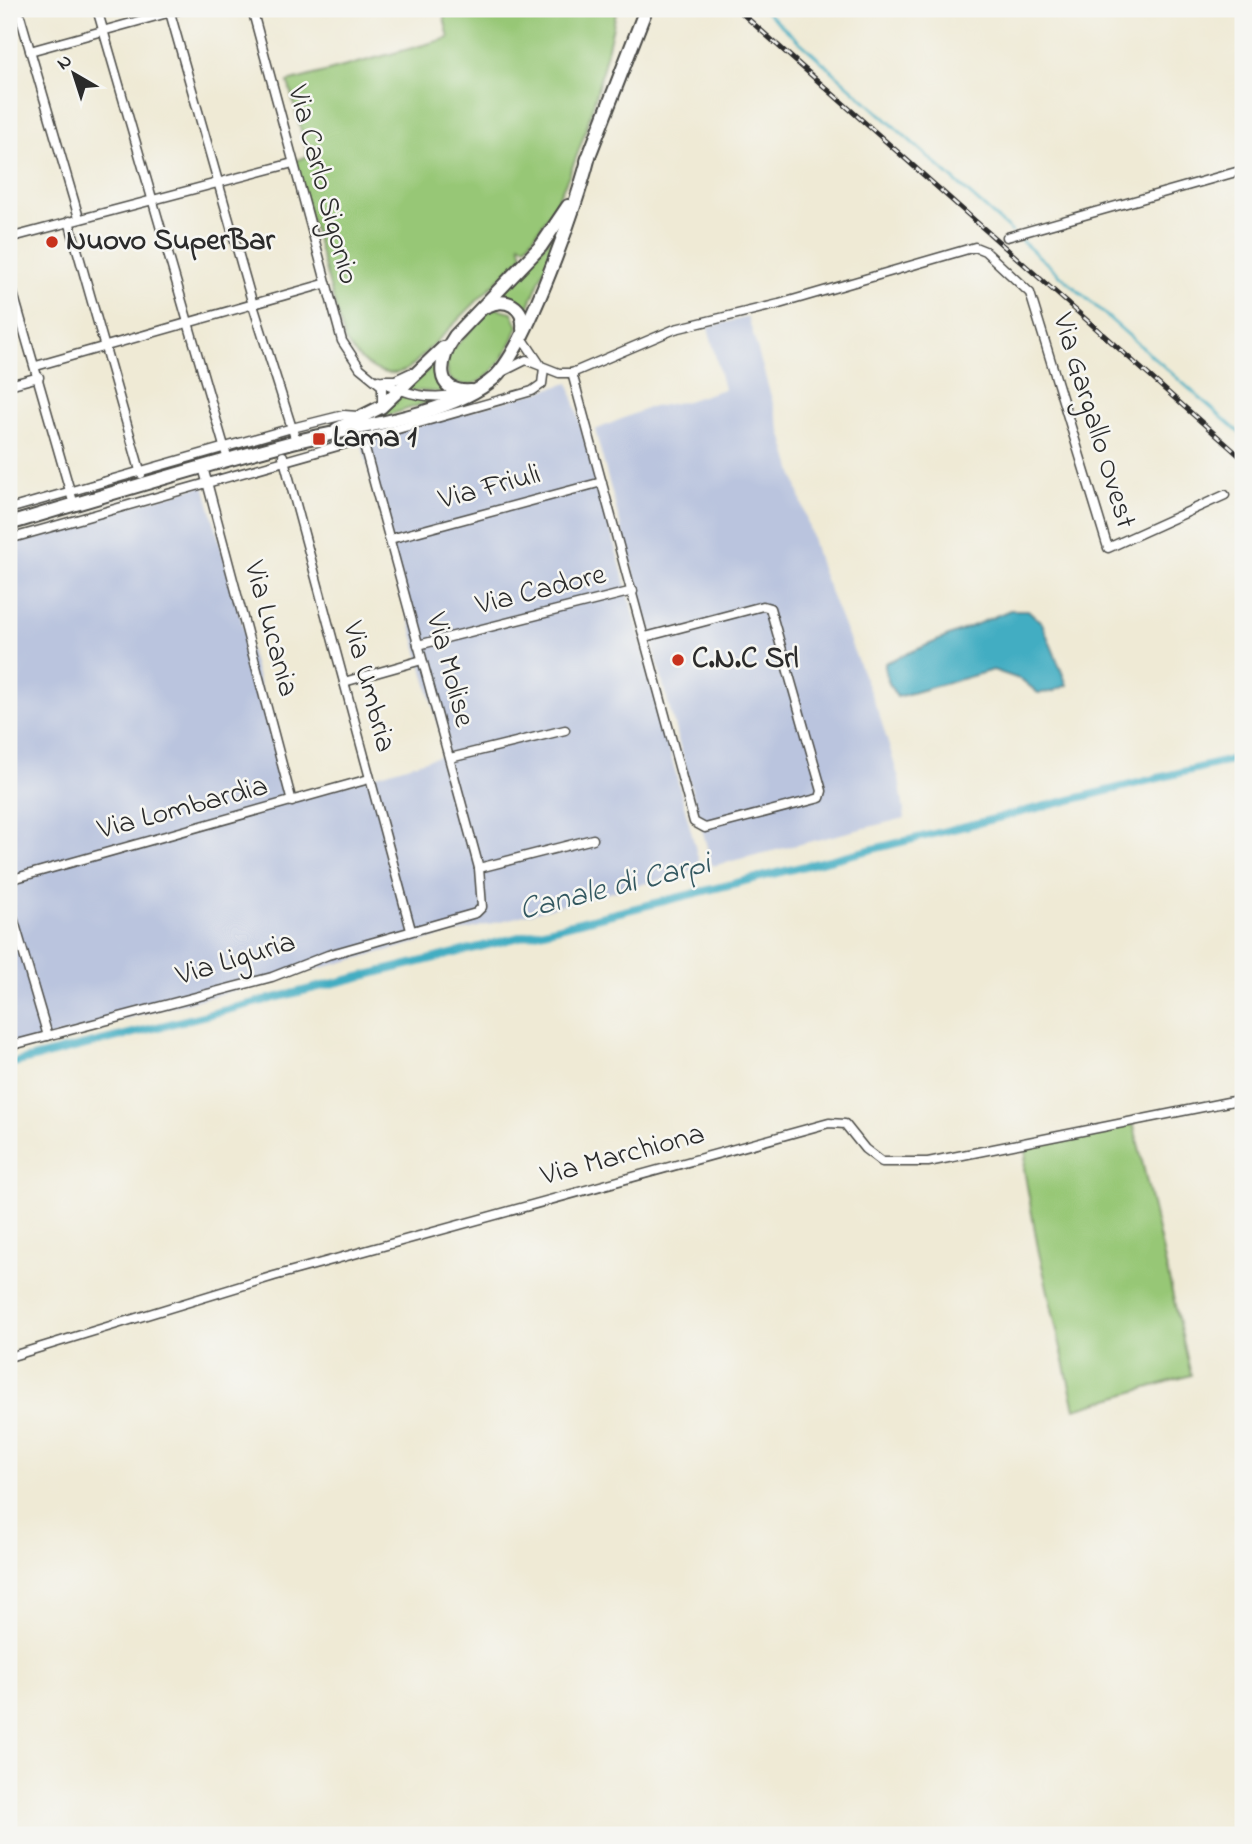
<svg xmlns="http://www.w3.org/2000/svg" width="1252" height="1844" font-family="'Indie Flower',sans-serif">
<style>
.industrial{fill:#bac4de}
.green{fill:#97c776;stroke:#617950;stroke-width:2}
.water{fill:#43adc2;stroke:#376c76;stroke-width:2}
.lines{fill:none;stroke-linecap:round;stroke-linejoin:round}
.stream{stroke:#43adc2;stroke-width:2.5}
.canal{stroke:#43adc2;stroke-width:8}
.minor-casing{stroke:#484844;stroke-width:11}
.primary-casing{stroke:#484844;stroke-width:16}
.minor{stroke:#fff;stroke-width:8}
.primary{stroke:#fff;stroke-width:12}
.rail-casing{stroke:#2b2b2b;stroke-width:5}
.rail{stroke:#f6f6f2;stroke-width:2.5;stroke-dasharray:8;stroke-linecap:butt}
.poi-dot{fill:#c8321e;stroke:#f6f6f2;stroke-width:2.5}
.labels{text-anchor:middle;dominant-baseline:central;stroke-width:5;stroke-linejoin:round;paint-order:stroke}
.street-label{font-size:30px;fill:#2b2b2b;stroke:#f6f6f2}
.poi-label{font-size:30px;font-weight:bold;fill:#2b2b2b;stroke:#f6f6f2;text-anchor:start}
.water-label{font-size:32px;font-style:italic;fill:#335860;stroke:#f6f6f2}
</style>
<rect width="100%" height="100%" fill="#f6f6f2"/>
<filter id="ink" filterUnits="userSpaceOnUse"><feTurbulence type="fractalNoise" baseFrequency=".0143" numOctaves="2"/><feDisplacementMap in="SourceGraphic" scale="14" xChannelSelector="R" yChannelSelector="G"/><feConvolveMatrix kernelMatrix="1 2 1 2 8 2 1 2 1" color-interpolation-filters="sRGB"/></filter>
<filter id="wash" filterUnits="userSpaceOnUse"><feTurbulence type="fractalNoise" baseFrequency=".00686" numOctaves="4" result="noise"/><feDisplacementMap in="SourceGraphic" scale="28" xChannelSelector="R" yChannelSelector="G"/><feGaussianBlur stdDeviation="1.57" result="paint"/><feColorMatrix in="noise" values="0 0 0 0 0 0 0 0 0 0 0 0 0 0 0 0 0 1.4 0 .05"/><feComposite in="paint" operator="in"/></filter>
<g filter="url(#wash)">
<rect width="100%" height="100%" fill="#efead5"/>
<!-- industrial -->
<g class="industrial">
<path d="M748 317 821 569 880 717 899 779 905 818 712 866 595 430 648 408 687 401 724 389 708 327Z"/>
<path d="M569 383 630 600 701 869 9 1049V541L204 485 292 801 446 754 361 442Z"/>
</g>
<!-- green -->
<g class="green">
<path d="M442 9H617C599 85 579 186 526 246L520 244 523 255 413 365C388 386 360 363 345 341L295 161 308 156 288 82 449 38Z"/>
<path d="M563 224 526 313 497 298Z"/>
<path d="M496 308 512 312 518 326C510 350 485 397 453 382L448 376 446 356 488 312Z"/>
<path d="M437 361 435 375 447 393 406 390Z"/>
<path d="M400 396 435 400 380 418 379 414Z"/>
<path d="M1128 1123 1134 1126 1191 1375 1075 1409 1038 1248 1024 1169 1027 1148Z"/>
</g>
<!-- water -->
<path class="water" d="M1010 610H1028L1042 623 1067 685 1052 692 1038 693 1022 680 993 670 897 697C890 686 884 676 885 663Z"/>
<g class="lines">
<!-- stream -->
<g class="stream">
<path d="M763 9 1012 232"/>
<path d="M1018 238 1243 436"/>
</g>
<!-- canal -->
<g class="canal">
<path d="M1233 760 1243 748"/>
<path d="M9 1064 1243 757"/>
</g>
</g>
</g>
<g filter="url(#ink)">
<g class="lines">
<!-- minor casing -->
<g class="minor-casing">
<g id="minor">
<path d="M18 9 79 218"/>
<path d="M97 9 228 460"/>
<path d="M169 9 253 305 296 441"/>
<path d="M252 9 342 341 360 368 382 386V404"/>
<path d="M30 51 182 9"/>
<path d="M9 221 14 237"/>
<path d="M69 221 141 474"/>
<path d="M1007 237 1243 170"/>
<path d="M9 238 293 163"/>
<path d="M9 279 74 505"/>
<path d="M521 336 539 363"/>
<path d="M36 366 324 284"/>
<path d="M502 372 526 360 559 373H572L675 329 779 304 975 247 985 251 1030 293 1108 548 1225 495"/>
<path d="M572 373 694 822 705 828 820 798 822 791 770 608 763 606 645 637"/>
<path d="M379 380C406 395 430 400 460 394"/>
<path d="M383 380H395L410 373"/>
<path d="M9 385 39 377"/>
<path d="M283 456 411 930"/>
<path d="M203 467 292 802"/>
<path d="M9 509 292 428 344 415 358 416"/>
<path d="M9 539 532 391 542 384 544 368"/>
<path d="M390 539 602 482"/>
<path d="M418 645 633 591"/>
<path d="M344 682 422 660"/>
<path d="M450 758 565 730"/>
<path d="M479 868 593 839"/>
<path d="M9 880 369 779"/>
<path d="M9 904 48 1036"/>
<path d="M9 1046 272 977 328 955 476 913 482 907 479 868 362 438"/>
<path d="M9 1357 274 1276 829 1123 845 1124 865 1149 882 1162H928L1243 1099"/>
<path d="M1238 1835 1243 1834"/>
</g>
</g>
<!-- primary casing -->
<g class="primary-casing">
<g id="primary">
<path d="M587 161 646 9"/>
<path d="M487 306C506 296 525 307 523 329"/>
<path d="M471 391C432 394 439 358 455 336L541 246 568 206"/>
<path d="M337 429 381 407 443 348"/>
<path d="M9 524C102 496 195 468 289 443 344 429 452 416 494 378 526 349 578 202 589 156"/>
</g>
</g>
<!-- minor -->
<use href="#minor" class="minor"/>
<!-- primary -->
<use href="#primary" class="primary"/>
<!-- rail casing -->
<g class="rail-casing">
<path id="rail" d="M737 9 1243 459"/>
</g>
<!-- rail -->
<use href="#rail" class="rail"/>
</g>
</g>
<!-- markers -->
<g class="poi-dot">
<circle cx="52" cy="242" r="7"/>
<rect x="312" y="432" width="14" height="14" rx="3.5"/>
<circle cx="678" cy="660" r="7"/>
</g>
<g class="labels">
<!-- street labels -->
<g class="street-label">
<text transform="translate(322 185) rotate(75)">Via Carlo Sigonio</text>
<text transform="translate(1093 421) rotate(73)">Via Gargallo Ovest</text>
<text transform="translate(490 488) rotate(-15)">Via Friuli</text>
<text transform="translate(541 591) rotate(-14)">Via Cadore</text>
<text transform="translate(270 629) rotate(75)">Via Lucania</text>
<text transform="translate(449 670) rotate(75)">Via Molise</text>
<text transform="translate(368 687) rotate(75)">Via Umbria</text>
<text transform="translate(183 809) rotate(-15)">Via Lombardia</text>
<text transform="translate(236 960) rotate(-17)">Via Liguria</text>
<text transform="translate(623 1156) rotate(-15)">Via Marchiona</text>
</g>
<!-- poi labels -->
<g class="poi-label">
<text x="66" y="242">Nuovo SuperBar</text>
<text x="333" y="439">Lama 1</text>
<text x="692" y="660">C.N.C Srl</text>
</g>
<!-- water labels -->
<g class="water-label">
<text transform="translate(615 888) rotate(-14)">Canale di Carpi</text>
</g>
</g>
<!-- margin -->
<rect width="1252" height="1844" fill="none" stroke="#f6f6f2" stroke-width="35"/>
<!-- north arrow -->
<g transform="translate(74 74) rotate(321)" stroke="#f6f6f2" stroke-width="5" paint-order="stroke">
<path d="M0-5L12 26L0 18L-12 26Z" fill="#2b2b2b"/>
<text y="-10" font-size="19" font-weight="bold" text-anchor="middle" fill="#2b2b2b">N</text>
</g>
</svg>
